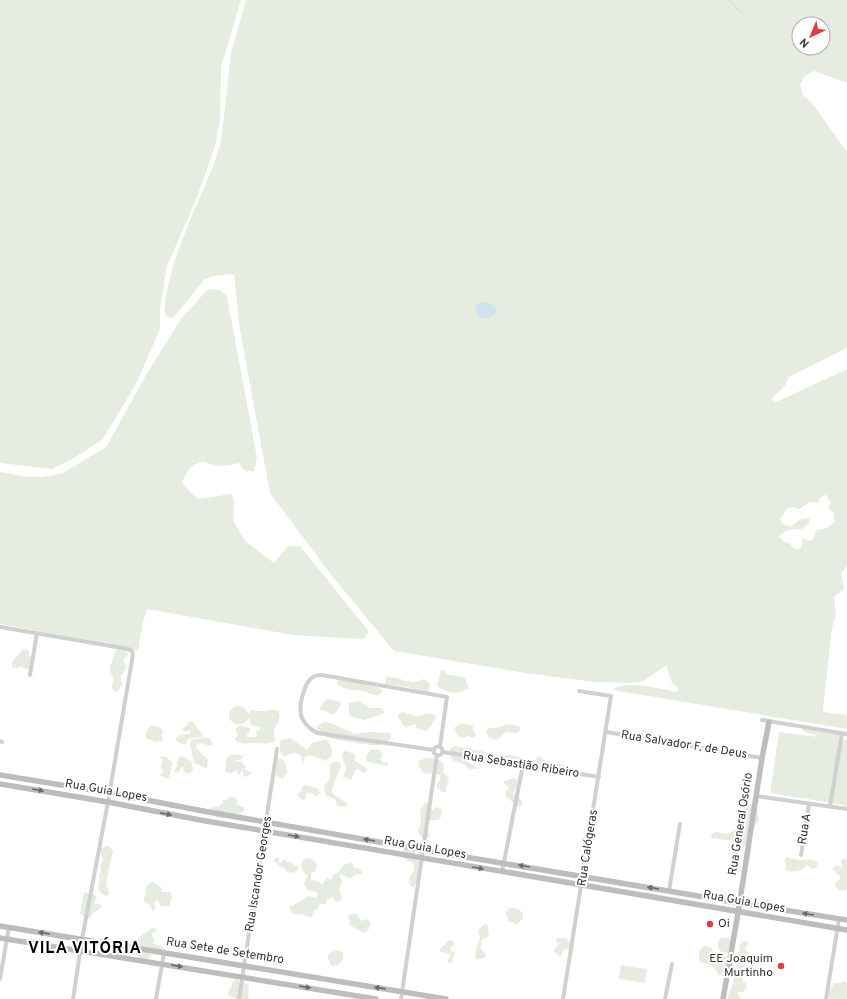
<svg xmlns="http://www.w3.org/2000/svg" width="847" height="999" font-family="Overpass,sans-serif">
<style>
.green{fill:#e6ecdf;fill-rule:evenodd}
.water{fill:#cfe2ee}
.lines{fill:none;stroke-linecap:round;stroke-linejoin:round}
.stream{stroke:#cfe2ee;stroke-width:1.5}
.street{stroke:#d0d0d0;stroke-width:4}
.secondary{stroke:#bdbdbd;stroke-width:5.5}
.oneway{fill:#6a6a6a}
.poi-dot{fill:#e63946;stroke:#fff;stroke-width:1.5}
.labels{text-anchor:middle;dominant-baseline:central;stroke-width:4;stroke-linejoin:round;paint-order:stroke}
.street-label{font-size:12px;fill:#333;stroke:#fff}
.poi-label{font-size:12px;fill:#333;stroke:#fff;text-anchor:start}
.district-label{font-size:16px;font-weight:bold;letter-spacing:1px;fill:#000;stroke:#fff}
</style>
<rect width="100%" height="100%" fill="#fff"/>
<!-- green -->
<g class="green">
<path d="M0 0H241L221 67 220 119 215 146 196 200 167 266 160 310V329L136 384 103 439 74 458 52 469 0 463Z"/>
<path d="M246 0H847V83L814 71 805 76 800 85 803 95 812 103 847 152V348L789 377 785 386 772 398 774 403 847 369V566L841 573 844 589 834 597 836 615 832 628 823 709 824 712 847 715V729L612 690C626 679 661 689 677 692L678 688 672 683 666 665 644 681 627 683 594 682 525 673 394 651 333 577 270 493 240 330 234 274 213 276 204 280 173 318 168 317 165 313V299L173 265 187 227 214 164 221 142 231 53ZM799 24H823V48H799ZM826 495 831 502 829 506 830 510 834 513 835 521C829 528 825 529 816 530L814 538 811 541 802 538V546L799 549H795L789 543 785 542 779 537C783 529 794 529 802 529L809 523 810 519C802 516 797 522 791 526L783 524 780 519 788 508 792 507 799 509 810 502 818 503 822 496Z"/>
<path d="M208 289 219 290 227 296 257 458 254 472 244 470 239 463C224 466 218 468 203 461 190 466 188 470 182 483L190 492 198 499 232 494 234 503 233 520 245 541 274 563 288 546H300L367 629 368 633 363 639 293 635 147 609 142 626 138 651 125 648 128 655 123 660C129 668 126 669 121 676L122 685 118 691 116 692 112 689V685L114 679 110 672V667L116 650 122 647 0 624V472L28 477H43L63 473 106 447 145 377 180 320Z"/>
<path d="M26 649 30 653 29 656 31 657 30 669H26L21 666 17 668 12 667V662L14 660 15 657 19 655 22 650Z"/>
<path d="M441 670 445 671 444 673C451 676 458 675 465 678L469 688C457 695 448 694 437 686Z"/>
<path d="M387 677C403 676 406 687 424 679L429 683 430 688 427 693 408 687 385 684 386 679Z"/>
<path d="M339 678C350 678 358 685 369 684V686L378 687 383 691 380 694 376 696C372 694 367 692 363 691 353 689 345 691 337 684Z"/>
<path d="M327 699 341 702V704L335 714C330 715 325 710 319 709L324 702Z"/>
<path d="M359 701 370 708H382L385 713 364 720 352 717H353L349 714V703Z"/>
<path d="M236 706 243 707 249 714 251 710C254 710 258 711 261 711 268 711 272 708 278 711 283 720 275 723 274 732 273 736 275 737 275 741 267 745 263 743 255 743 247 743 243 745 236 741L235 739 238 735 235 730 239 725 250 728V732L247 734V737H256L257 735 256 732 260 729V727L251 725 249 718 243 724H235L230 720C227 714 231 708 236 706Z"/>
<path d="M402 712 416 716 430 713 437 717 427 731 416 728V724L405 727 397 716Z"/>
<path d="M190 721H192L203 735 201 737 188 739 186 744H182L175 740C179 733 185 735 191 733L190 730 185 732 182 729 187 725 188 722Z"/>
<path d="M325 722 331 723 355 734 371 732 390 733 391 738C389 739 386 743 384 744 375 748 326 739 317 733 316 728 318 723 325 722Z"/>
<path d="M461 723 475 726 472 727 476 736 472 738 468 736 464 738 458 736 454 728Z"/>
<path d="M507 724 518 726 521 728 519 732 517 733 506 732 497 740 490 738 486 733V731L489 728H496Z"/>
<path d="M150 726C155 725 161 726 163 731L161 735 163 740 161 741 155 742 146 738V731Z"/>
<path d="M803 728 840 733 842 737 838 740H847V807L844 806V805L770 793 779 732 818 737C813 732 807 734 802 730Z"/>
<path d="M204 737C209 738 214 740 212 746L200 743 197 744 196 748 208 760 207 768 201 767 200 765 194 763 190 744 191 740Z"/>
<path d="M290 738 307 750 312 743 326 739 331 746 332 755 326 761 310 755 305 757 303 764 301 755C295 752 289 753 284 757 279 752 279 746 281 740Z"/>
<path d="M455 746 481 751 499 756 508 755 521 757V763L516 767C513 766 510 764 507 763 497 761 476 757 468 761L469 763 479 769H470L463 764 452 760 449 749Z"/>
<path d="M379 749 383 755 380 758 382 762 388 763V766L367 762 366 756 370 750Z"/>
<path d="M345 751 355 754V761L365 767 367 770 364 773 358 769 356 770 351 780 343 776 347 768 343 761 342 754Z"/>
<path d="M237 754 243 756 241 760H236L235 761 237 762 242 761 243 764 247 767 244 769 251 772 250 775 245 777 243 775V772L242 771 240 774 238 775 237 770 236 769 231 774 225 771C225 769 226 767 226 765 227 754 228 756 237 754Z"/>
<path d="M180 756 186 758 192 763 193 769 190 774 184 772 183 770 184 768 183 767H181L178 773 174 772 177 766 178 758Z"/>
<path d="M539 756C541 758 545 761 548 762 555 764 561 762 567 768V770C558 769 545 764 537 764L535 761 537 757Z"/>
<path d="M159 757H166L172 762C173 767 170 769 170 776L167 779 159 775 163 772 161 766 163 760Z"/>
<path d="M426 758C434 758 440 759 444 765L443 772 449 778 446 787V791L445 793 437 788V784L440 781V776L434 773 425 774 419 767 418 761Z"/>
<path d="M277 759H282L285 761 287 772 283 779 275 775Z"/>
<path d="M333 762H340L341 766 332 789V793L348 804 346 807 337 806 335 799 326 796 324 788 330 778V765Z"/>
<path d="M513 778 517 780V786L513 794 520 798 523 805 519 807 506 797 505 793 509 788 503 782Z"/>
<path d="M305 785 317 788 320 793 317 796 310 793H307L305 800 300 799 297 795 302 790V787Z"/>
<path d="M230 796 235 798 237 800V805L244 807V811L238 814V816C227 818 224 820 214 816L211 808 213 807H219L223 803V800L228 799Z"/>
<path d="M425 803H427L433 811 435 808 437 807 442 810 441 817 438 820H428L426 826 430 836 426 838H422L418 832C419 829 420 825 421 822 421 813 417 812 425 803Z"/>
<path d="M751 804 755 806 759 819 757 824 752 828 747 846H744L734 841 712 838 711 835 715 832 729 834 735 829H740C742 825 740 823 741 820 742 816 745 813 745 808Z"/>
<path d="M105 846H109L113 851 106 883 109 893 107 896C99 894 96 887 100 880L99 875 101 871 100 865 103 861 100 850Z"/>
<path d="M410 849 414 850 420 865 418 882 413 887H411L409 878 414 870V863C408 861 401 859 401 851Z"/>
<path d="M277 857H279V863L283 862 282 861 284 859 289 863 290 861 294 866H298L299 869 293 873 286 872 285 868H282L276 862H274V860Z"/>
<path d="M786 857C791 858 796 860 800 860 806 859 811 859 817 862L818 867 813 869 807 865C801 871 797 872 787 871L785 869 786 864 784 861Z"/>
<path d="M309 858 315 861 317 865 315 871 311 873V880L318 881 321 884H323L326 879 328 878 332 880 333 875 339 872C342 866 344 863 352 863L354 868 361 869 362 872 361 874 355 875 353 877 348 878 341 874 340 875 342 882 339 889 342 898 339 901 336 902 332 897 326 900V904H320L318 906V908L314 910 312 917 306 916 302 914 297 915 292 913 289 906H293L296 903 300 902 308 896 316 898 318 894 316 892 307 890 304 883 308 876 303 872 301 865 303 860Z"/>
<path d="M844 858 847 860V890C842 892 839 890 835 886L836 883 841 877 834 871 833 868 836 865 843 868 841 861Z"/>
<path d="M152 882 161 887 162 892H170L172 895 170 905 167 906 161 907 158 900H156L154 904 155 909 153 911 149 904 145 903C143 900 144 896 146 893L145 890 147 885Z"/>
<path d="M84 892 95 895 97 899 94 902 95 904H100L102 907 97 911 94 912 90 918 86 919 80 913Z"/>
<path d="M509 908C517 908 524 909 523 919L517 924 508 921 506 913Z"/>
<path d="M350 914H357L361 921 367 919 371 923 369 929 364 933 349 925 350 921 348 918Z"/>
<path d="M485 923 488 926 489 936 482 940C478 952 484 948 486 957L476 960 475 952 480 938 478 930Z"/>
<path d="M153 927 157 930 155 932 152 933V936L155 940 153 943 164 948 165 952H148L151 955C149 960 144 959 139 959L138 957 140 953 146 952 133 945V942L139 941 138 938C143 935 148 931 153 927Z"/>
<path d="M557 938H566L571 944 569 948 565 949 560 957 558 954 554 952 555 948 561 943 556 942Z"/>
<path d="M722 938H728L731 941 728 953 724 954C720 952 717 946 718 941Z"/>
<path d="M449 940H452L455 944 450 948 451 951 455 952 453 957V961L451 963 448 962V959L451 954 441 952 439 950Z"/>
<path d="M743 941H747L748 943 745 950 747 951 748 956 745 966 740 969 738 968C736 960 736 956 740 949L739 945Z"/>
<path d="M704 946 711 947 714 954 725 956 728 958 724 976 719 975 712 965 703 963 699 961V951Z"/>
<path d="M338 950 343 953V959L339 965 332 966C325 956 327 953 338 950Z"/>
<path d="M621 965 647 969 645 983 619 979Z"/>
<path d="M737 973H741L744 976 742 982 746 983 747 987 743 992H738V994L741 999H728C728 993 730 991 732 986 734 981 733 977 737 973Z"/>
<path d="M238 979 240 983 243 982 249 985 248 999H236L228 995C228 990 232 986 233 981Z"/>
<path d="M843 981 847 983V999H829L828 994 834 983H840Z"/>
</g>
<!-- water -->
<path class="water" d="M484 302 494 305 497 308 496 312 488 319 479 317 475 310C475 304 479 302 484 302Z"/>
<g class="lines">
<!-- stream -->
<path class="stream" d="M729 0 743 14"/>
<!-- street -->
<g class="street">
<path d="M0 627 128 649 132 651 133 654 108 802 82 939 73 999"/>
<path d="M30 675 37 633"/>
<path d="M762 720 847 734"/>
<path d="M606 732 762 758"/>
<path d="M0 741 2 742"/>
<circle cx="438" cy="751" r="4.5"/>
<path d="M434 750 317 733C310 729 303 723 301 715 299 705 304 682 313 677 315 675 319 675 322 675L447 697 440 746"/>
<path d="M443 752 599 777"/>
<path d="M756 796 847 809"/>
<path d="M830 806 842 733"/>
<path d="M801 855 809 804"/>
<path d="M502 872 523 765"/>
<path d="M669 891 680 824"/>
<path d="M0 979 9 927"/>
<path d="M156 999 164 953"/>
<path d="M239 999 277 749"/>
<path d="M401 999 437 755"/>
<path d="M563 999 611 696 579 691"/>
<path d="M665 999 672 964"/>
<path d="M826 999 839 919"/>
</g>
<!-- secondary -->
<g class="secondary">
<path d="M0 775 110 793 203 811 424 850 740 903 847 920"/>
<path d="M0 784 108 802 200 820 847 930"/>
<path d="M0 926 446 999"/>
<path d="M0 938 376 999"/>
<path d="M723 999 738 913 762 758 769 722"/>
</g>
</g>
<!-- one-way arrows -->
<defs><path id="oneway-solid" d="M-6-.8H1V-3.2L6.5 0L1 3.2V.8H-6Z"/></defs>
<g class="oneway">
<use href="#oneway-solid" transform="translate(38 790) rotate(10)"/>
<use href="#oneway-solid" transform="translate(166 814) rotate(11)"/>
<use href="#oneway-solid" transform="translate(294 836) rotate(10)"/>
<use href="#oneway-solid" transform="translate(369 840) rotate(-170)"/>
<use href="#oneway-solid" transform="translate(524 866) rotate(-170)"/>
<use href="#oneway-solid" transform="translate(478 868) rotate(10)"/>
<use href="#oneway-solid" transform="translate(653 888) rotate(-171)"/>
<use href="#oneway-solid" transform="translate(808 914) rotate(-171)"/>
<use href="#oneway-solid" transform="translate(44 933) rotate(-171)"/>
<use href="#oneway-solid" transform="translate(177 966) rotate(9)"/>
<use href="#oneway-solid" transform="translate(305 987) rotate(9)"/>
<use href="#oneway-solid" transform="translate(380 988) rotate(-171)"/>
</g>
<!-- markers -->
<g class="poi-dot">
<circle cx="710" cy="924" r="4"/>
<circle cx="781" cy="966" r="4"/>
</g>
<g class="labels">
<!-- street labels -->
<g class="street-label">
<text transform="translate(684 745) rotate(9)">Rua Salvador F. de Deus</text>
<text transform="translate(521 765) rotate(9)">Rua Sebastião Ribeiro</text>
<text transform="translate(106 791) rotate(10)">Rua Guia Lopes</text>
<text transform="translate(741 824) rotate(-81)">Rua General Osório</text>
<text transform="translate(805 829) rotate(-81)">Rua A</text>
<text transform="translate(425 848) rotate(10)">Rua Guia Lopes</text>
<text transform="translate(588 848) rotate(-81)">Rua Calógeras</text>
<text transform="translate(259 874) rotate(-81)">Rua Iscandor Georges</text>
<text transform="translate(744 902) rotate(10)">Rua Guia Lopes</text>
<text transform="translate(225 951) rotate(9)">Rua Sete de Setembro</text>
</g>
<!-- poi labels -->
<g class="poi-label">
<text x="718" y="924">Oi</text>
<text x="773" y="959" text-anchor="end">EE Joaquim<tspan x="773" dy="14">Murtinho</tspan></text>
</g>
<!-- district labels -->
<g class="district-label">
<text x="85" y="949">VILA VITÓRIA</text>
</g>
</g>
<!-- north arrow -->
<g transform="translate(811 36) rotate(224)"><circle r="19" fill="#ffffff" stroke="#adadad"/>
<path d="M0-3L7 15L0 10L-7 15Z" fill="#e63946"/>
<text y="-6" font-size="11" font-weight="bold" text-anchor="middle" fill="#333333">N</text>
</g>
</svg>
